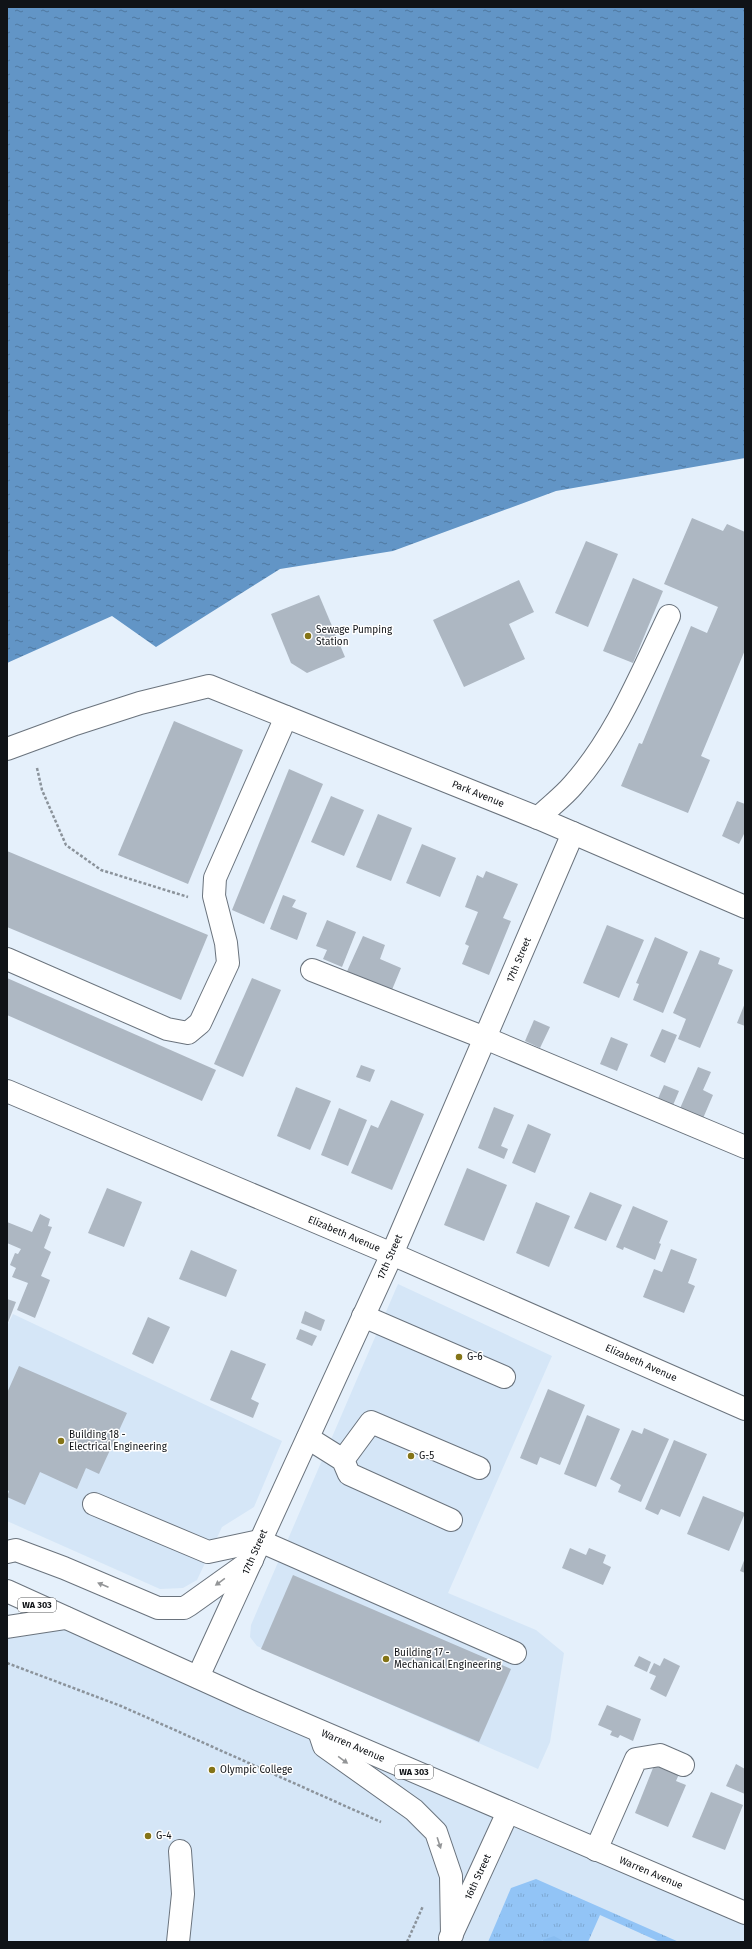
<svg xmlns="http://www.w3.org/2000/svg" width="752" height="1949" font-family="'Fira Sans',sans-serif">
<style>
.built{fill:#d5e6f7}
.grass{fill:url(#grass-tufts)}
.forest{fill:url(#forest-firs)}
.water{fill:url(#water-ripples)}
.building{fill:#adb7c2}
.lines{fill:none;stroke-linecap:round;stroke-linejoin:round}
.minor-casing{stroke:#6a737d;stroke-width:24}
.major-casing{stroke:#6a737d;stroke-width:24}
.path{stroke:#8b939b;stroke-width:2.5;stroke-dasharray:3 2;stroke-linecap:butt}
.minor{stroke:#fff;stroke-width:22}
.major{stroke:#fff;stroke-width:22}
.oneway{fill:#939597}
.poi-dot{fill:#847417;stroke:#fff;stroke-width:1.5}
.labels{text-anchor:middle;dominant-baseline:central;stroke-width:3;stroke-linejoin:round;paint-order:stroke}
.shield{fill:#fff;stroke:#585a5d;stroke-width:1}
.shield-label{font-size:9px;font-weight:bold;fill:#101317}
.poi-label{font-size:10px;fill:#101317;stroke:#fff;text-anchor:start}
.street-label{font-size:10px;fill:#101317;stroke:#fff}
</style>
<defs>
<pattern id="grass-tufts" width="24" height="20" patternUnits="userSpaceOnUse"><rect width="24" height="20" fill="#92c4f6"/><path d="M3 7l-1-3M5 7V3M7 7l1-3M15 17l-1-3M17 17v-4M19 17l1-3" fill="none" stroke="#7da8d2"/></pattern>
<pattern id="forest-firs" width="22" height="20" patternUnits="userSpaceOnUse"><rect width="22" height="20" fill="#89bdf1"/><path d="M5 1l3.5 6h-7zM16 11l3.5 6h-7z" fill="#75a2ce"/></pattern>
<pattern id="water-ripples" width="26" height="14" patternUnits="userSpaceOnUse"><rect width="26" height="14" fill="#6295c6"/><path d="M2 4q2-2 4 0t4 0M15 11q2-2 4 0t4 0" fill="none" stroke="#4f78a0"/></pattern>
</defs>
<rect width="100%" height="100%" fill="#e5f0fb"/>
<!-- built -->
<g class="built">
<path d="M398 1284 552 1356 448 1593 536 1630 564 1653 550 1742 538 1769 257 1646 250 1637 251 1625Z"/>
<path d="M13 1314 282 1441 254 1507 222 1527 197 1580 183 1588 160 1589 7 1521V1326Z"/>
<path d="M66 1618 745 1912V1942H7V1627Z"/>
</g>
<!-- grass -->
<path class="grass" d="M536 1879 679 1942H660L600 1915 588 1942 543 1940 542 1942H488L511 1888Z"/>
<!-- forest -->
<path class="forest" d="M554 1936 565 1942H542L543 1940Z"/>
<!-- water -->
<path class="water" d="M7 7H745V458L556 491 393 551 280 569 156 647 112 616 7 663Z"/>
<!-- building -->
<g class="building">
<path d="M692 518 723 531 727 524 745 532V650L701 756 710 760 688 813 621 786 639 743 642 744 691 626 707 633 718 607 664 584Z"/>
<path d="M586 541 618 554 588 627 555 613Z"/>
<path d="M633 578 663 591 633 663 603 651Z"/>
<path d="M519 580 534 612 509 624 525 659 464 687 433 620Z"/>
<path d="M319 595 345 657 307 673 291 663 271 614Z"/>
<path d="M174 721 243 750 188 884 118 855Z"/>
<path d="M289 769 323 784 264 924 232 910Z"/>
<path d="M331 796 364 810 344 856 311 842Z"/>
<path d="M737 801 745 804V832L739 844 722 836Z"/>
<path d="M378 814 412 828 391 881 356 867Z"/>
<path d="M422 844 456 858 440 897 406 883Z"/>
<path d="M7 851 208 935 181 1000 7 927Z"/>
<path d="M486 871 518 884 503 918 511 921 489 975 462 964 469 946 465 944 478 912 465 907 477 875 483 878Z"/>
<path d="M283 895 296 900 292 907 307 913 297 940 270 929Z"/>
<path d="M327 920 356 932 342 967 323 959 327 950 316 946Z"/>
<path d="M607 925 644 940 619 998 583 983Z"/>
<path d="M363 936 385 945 380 959 401 968 389 997 344 978Z"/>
<path d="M655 937 688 952 663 1013 633 1000 639 984 636 983Z"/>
<path d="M700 950 720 958 718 964 733 970 700 1048 678 1039 686 1019 673 1013Z"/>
<path d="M7 978 216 1070 202 1101 7 1015Z"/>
<path d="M252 978 281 990 243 1077 214 1064Z"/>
<path d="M745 1003V1026L737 1023Z"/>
<path d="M534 1020 550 1027 540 1048 525 1041Z"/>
<path d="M662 1029 677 1035 665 1063 650 1056Z"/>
<path d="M611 1037 628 1044 617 1071 600 1064Z"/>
<path d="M361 1065 375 1070 370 1082 356 1077Z"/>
<path d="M698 1067 711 1072 703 1090 713 1095 701 1123 678 1113Z"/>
<path d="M664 1085 679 1091 671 1110 656 1103Z"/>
<path d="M296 1087 331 1101 310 1150 277 1136Z"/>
<path d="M391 1100 424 1114 392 1190 351 1173 371 1125 378 1128Z"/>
<path d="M494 1107 514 1115 501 1146 508 1149 504 1159 478 1148Z"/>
<path d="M339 1108 367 1120 348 1166 321 1155Z"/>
<path d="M528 1124 551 1134 535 1173 512 1163Z"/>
<path d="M467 1168 507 1185 484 1241 444 1225Z"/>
<path d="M107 1188 142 1202 124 1247 88 1233Z"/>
<path d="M590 1192 622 1205 606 1241 574 1228Z"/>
<path d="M536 1202 570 1216 549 1267 516 1253Z"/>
<path d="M633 1206 668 1221 659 1243 661 1244 655 1260 624 1247 623 1250 616 1247Z"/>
<path d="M40 1214 50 1219 48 1226 52 1227 44 1248 51 1252 41 1276 50 1280 35 1318 17 1310 28 1283 12 1277 16 1268 10 1265 15 1253 18 1254 21 1249 7 1243V1222L32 1232Z"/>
<path d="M671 1249 697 1259 688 1283 695 1286 684 1313 643 1297 654 1269 662 1272Z"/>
<path d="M191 1250 237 1270 226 1297 179 1279Z"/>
<path d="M7 1299 16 1302 7 1325Z"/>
<path d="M305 1311 325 1320 321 1331 301 1323Z"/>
<path d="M148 1317 170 1327 153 1364 132 1354Z"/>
<path d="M300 1329 317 1336 312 1346 296 1339Z"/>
<path d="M231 1350 266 1364 251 1399 259 1403 253 1418 210 1400Z"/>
<path d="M19 1366 127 1413 99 1474 86 1468 77 1489 40 1472 25 1505 7 1497 9 1491 7 1490V1393Z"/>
<path d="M548 1389 585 1405 560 1465 540 1457 537 1465 520 1458Z"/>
<path d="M587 1415 620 1429 596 1487 564 1474Z"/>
<path d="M644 1428 669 1439 641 1502 618 1492 621 1485 610 1479 632 1430 642 1434Z"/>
<path d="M674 1440 707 1454 680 1517 661 1509 658 1515 645 1509Z"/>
<path d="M703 1496 745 1513 729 1551 687 1534Z"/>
<path d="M570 1548 586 1555 589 1548 606 1555 603 1563 611 1567 603 1585 562 1568Z"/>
<path d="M745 1558V1573L740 1571Z"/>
<path d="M293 1575 511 1669 479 1742 261 1649Z"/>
<path d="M639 1656 651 1662 647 1672 634 1666Z"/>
<path d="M664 1658 680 1666 666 1697 650 1689 656 1676 649 1673 654 1663 660 1666Z"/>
<path d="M607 1705 641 1719 633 1741 620 1735 618 1738 610 1735 612 1731 598 1725Z"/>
<path d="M655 1763 679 1774 676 1781 686 1785 668 1827 635 1813Z"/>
<path d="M736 1764 745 1769V1794L726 1786Z"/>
<path d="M711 1792 743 1805 725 1850 692 1837Z"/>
</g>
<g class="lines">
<!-- minor casing -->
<g class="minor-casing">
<g id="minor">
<path d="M7 749 75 724 140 703 209 686 538 818 745 907"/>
<path d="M538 818C549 807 563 797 573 785 616 737 641 674 669 616"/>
<path d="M7 959 167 1029 188 1033 200 1023 228 963 226 943 214 896 215 878 286 717"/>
<path d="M312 970 485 1038 745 1147"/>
<path d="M7 1091 392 1254 745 1409"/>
<path d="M363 1316 504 1377"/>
<path d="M308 1438 343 1460 349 1474 451 1520"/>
<path d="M343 1460 371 1422 479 1468"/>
<path d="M94 1504 208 1552 260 1541 515 1653"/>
<path d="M198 1677 392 1254 573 833"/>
<path d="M596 1850 636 1759 660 1755 683 1765"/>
<path d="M450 1938 508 1812"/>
<path d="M178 1942 183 1894 180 1851"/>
</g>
</g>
<!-- major casing -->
<g class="major-casing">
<g id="major">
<path d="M7 1552 16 1550 64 1568 158 1608H184L189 1605 252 1560"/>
<path d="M7 1591 250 1701 745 1913"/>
<path d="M7 1627 66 1618"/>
<path d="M320 1734 324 1746 414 1810 436 1832 451 1876 452 1935"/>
</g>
</g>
<!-- path -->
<g class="path">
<path d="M37 768 42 790 66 845 101 870 188 897"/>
<path d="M7 1663 121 1706 381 1822"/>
<path d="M407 1942 423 1906"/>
</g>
<!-- minor -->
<use href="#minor" class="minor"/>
<!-- major -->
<use href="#major" class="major"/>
</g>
<!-- one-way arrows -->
<defs><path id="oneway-solid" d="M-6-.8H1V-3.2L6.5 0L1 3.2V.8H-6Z"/></defs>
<g class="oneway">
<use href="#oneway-solid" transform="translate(220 1582) rotate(144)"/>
<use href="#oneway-solid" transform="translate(103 1585) rotate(-157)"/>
<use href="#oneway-solid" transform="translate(343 1760) rotate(36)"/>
<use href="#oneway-solid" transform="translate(439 1843) rotate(72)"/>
</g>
<!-- markers -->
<g class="poi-dot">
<circle cx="308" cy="636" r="4"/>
<circle cx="459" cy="1357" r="4"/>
<circle cx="61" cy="1441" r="4"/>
<circle cx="411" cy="1456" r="4"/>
<circle cx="386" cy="1659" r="4"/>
<circle cx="212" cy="1770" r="4"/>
<circle cx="148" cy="1836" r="4"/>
</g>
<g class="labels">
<!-- shield labels -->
<g class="shield">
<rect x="18" y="1598" width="38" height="14" rx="3"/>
<rect x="395" y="1765" width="38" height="14" rx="3"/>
</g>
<g class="shield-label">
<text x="37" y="1605">WA 303</text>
<text x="414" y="1772">WA 303</text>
</g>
<!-- poi labels -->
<g class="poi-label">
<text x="316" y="630">Sewage Pumping<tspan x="316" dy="12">Station</tspan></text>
<text x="467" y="1357">G-6</text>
<text x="69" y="1435">Building 18 -<tspan x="69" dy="12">Electrical Engineering</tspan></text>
<text x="419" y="1456">G-5</text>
<text x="394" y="1653">Building 17 -<tspan x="394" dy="12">Mechanical Engineering</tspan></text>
<text x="220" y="1770">Olympic College</text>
<text x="156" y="1836">G-4</text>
</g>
<!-- street labels -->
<g class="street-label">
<text transform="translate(478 794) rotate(22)">Park Avenue</text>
<text transform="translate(519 960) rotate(-67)">17th Street</text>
<text transform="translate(344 1234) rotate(23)">Elizabeth Avenue</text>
<text transform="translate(390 1257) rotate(-66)">17th Street</text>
<text transform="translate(641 1363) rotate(24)">Elizabeth Avenue</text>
<text transform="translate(255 1552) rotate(-66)">17th Street</text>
<text transform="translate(353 1746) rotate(23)">Warren Avenue</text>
<text transform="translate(651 1873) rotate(23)">Warren Avenue</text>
<text transform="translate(478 1877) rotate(-65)">16th Street</text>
</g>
</g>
<!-- border -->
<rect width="752" height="1949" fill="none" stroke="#101317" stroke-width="16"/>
</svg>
